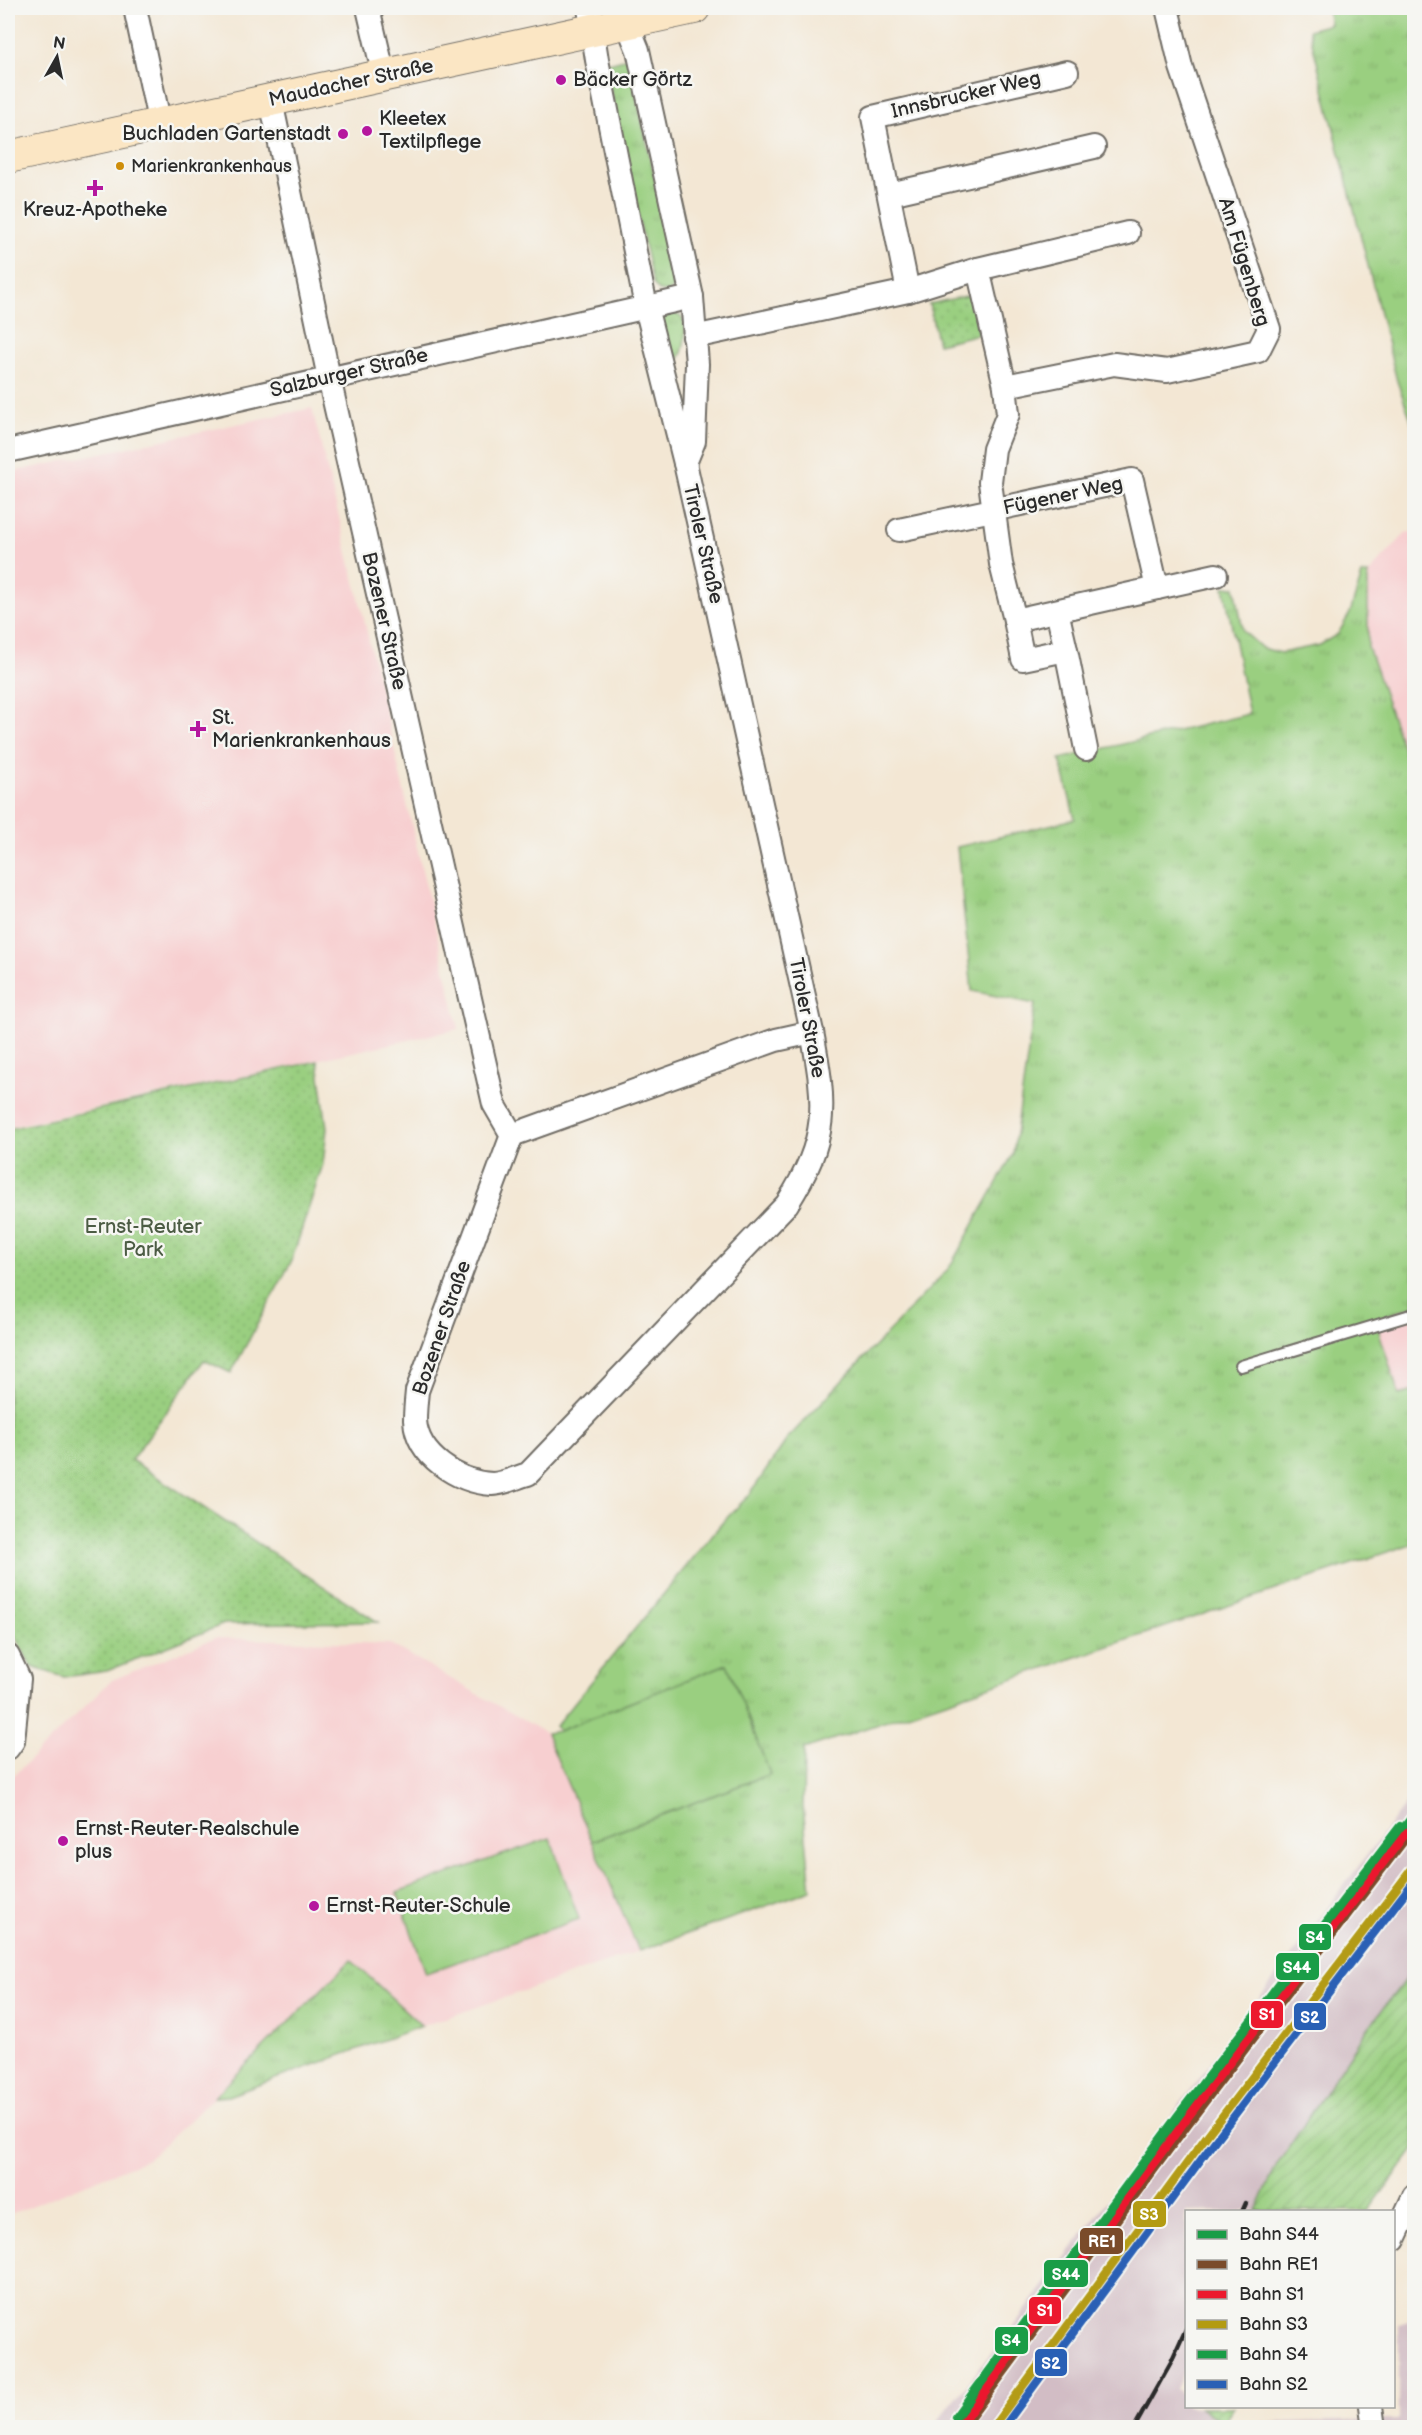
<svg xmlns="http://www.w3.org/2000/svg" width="1422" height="2435" font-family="'Balsamiq Sans',sans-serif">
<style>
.built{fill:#f7cfd0}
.industrial{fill:#d2bdc5}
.grass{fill:url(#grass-tufts);stroke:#627d56;stroke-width:1.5}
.park{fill:url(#park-dots);stroke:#627d56;stroke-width:1.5}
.garden{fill:url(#garden-furrows);stroke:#627d56;stroke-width:1.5}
.pitch{fill:#9acf80;stroke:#627d56;stroke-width:1.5}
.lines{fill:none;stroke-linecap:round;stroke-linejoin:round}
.lane-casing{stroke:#716d66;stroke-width:14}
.street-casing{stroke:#716d66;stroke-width:26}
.secondary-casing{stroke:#716d66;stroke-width:34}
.lane{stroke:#fff;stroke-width:10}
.street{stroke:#fff;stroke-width:22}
.secondary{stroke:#fbe6c4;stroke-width:32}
.rail{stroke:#2b2b2b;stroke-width:4.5}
.rail-1-casing{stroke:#f6f6f2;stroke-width:12}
.rail-2-casing{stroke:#f6f6f2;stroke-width:12}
.rail-3-casing{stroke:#f6f6f2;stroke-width:12}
.rail-4-casing{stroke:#f6f6f2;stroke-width:12}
.rail-5-casing{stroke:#f6f6f2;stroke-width:12}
.rail-6-casing{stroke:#f6f6f2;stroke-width:12}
.rail-1{stroke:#1a9d47;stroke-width:8}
.rail-2{stroke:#7a4b2a;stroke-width:8}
.rail-3{stroke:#ec192e;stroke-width:8}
.rail-4{stroke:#b39b12;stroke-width:8}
.rail-5{stroke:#1a9d47;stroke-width:8}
.rail-6{stroke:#2960b5;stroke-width:8}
.poi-dot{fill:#b5179e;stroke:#f6f6f2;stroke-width:2}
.bus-dot{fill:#ce8d09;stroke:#f6f6f2;stroke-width:2}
.labels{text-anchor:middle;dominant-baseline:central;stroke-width:5;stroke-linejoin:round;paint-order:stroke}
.bus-label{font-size:18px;fill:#2b2b2b;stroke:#f6f6f2;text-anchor:start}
.poi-label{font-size:20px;fill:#2b2b2b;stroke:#f6f6f2;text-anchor:start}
.street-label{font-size:20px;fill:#2b2b2b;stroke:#f6f6f2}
.park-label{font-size:20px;fill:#4c5c44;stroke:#f6f6f2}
.line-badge{stroke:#f6f6f2;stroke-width:2}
.badge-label{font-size:16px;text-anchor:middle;font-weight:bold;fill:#fff}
</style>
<defs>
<pattern id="grass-tufts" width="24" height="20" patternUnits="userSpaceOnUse" patternTransform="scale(1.5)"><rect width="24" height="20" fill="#9acf80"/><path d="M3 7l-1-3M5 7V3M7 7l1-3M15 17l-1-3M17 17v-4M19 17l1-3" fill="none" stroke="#85b26f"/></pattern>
<pattern id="park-dots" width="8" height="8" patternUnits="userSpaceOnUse" patternTransform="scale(1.5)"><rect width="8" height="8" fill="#9acf80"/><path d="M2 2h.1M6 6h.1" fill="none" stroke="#85b26f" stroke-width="1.8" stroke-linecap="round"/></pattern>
<pattern id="garden-furrows" width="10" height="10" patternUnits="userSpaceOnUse" patternTransform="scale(1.5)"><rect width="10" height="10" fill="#9acf80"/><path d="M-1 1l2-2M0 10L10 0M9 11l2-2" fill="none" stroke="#85b26f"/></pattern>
</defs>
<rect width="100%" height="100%" fill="#f6f6f2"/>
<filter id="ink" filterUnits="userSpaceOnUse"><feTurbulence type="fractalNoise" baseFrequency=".0167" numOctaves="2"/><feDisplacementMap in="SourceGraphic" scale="12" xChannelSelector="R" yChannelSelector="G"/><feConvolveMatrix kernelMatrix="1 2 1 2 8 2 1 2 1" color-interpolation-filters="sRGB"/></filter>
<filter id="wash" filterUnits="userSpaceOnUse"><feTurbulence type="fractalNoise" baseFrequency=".008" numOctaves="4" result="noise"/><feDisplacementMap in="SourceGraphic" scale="24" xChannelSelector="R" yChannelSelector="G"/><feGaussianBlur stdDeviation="1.35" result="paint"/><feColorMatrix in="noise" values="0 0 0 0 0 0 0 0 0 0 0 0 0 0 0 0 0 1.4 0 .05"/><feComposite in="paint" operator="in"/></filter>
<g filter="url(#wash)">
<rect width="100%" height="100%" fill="#f3e7d4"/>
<!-- built -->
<g class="built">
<path d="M312 408 361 606 459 1029 8 1127V473Z"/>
<path d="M1414 531V781L1368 647V574L1406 533Z"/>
<path d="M1414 1306V1391L1399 1396 1374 1318Z"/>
<path d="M215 1638 390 1644 546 1733 639 1951 422 2026 351 1961 214 2097 148 2159 8 2215V1781L112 1680Z"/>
</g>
<!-- industrial -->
<path class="industrial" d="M1414 1792V1970L1277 2165 1256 2211 1186 2212V2366L1176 2389 1186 2397V2406L1200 2407 1223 2423 1399 2420V2324L1414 2319V2427L932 2428 1018 2320Z"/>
<!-- grass -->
<g class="grass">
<path d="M1327 8H1414V428L1397 381 1309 30 1330 24Z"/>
<path d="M628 58 677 279 676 286 668 292 659 291 653 284 605 64Z"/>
<path d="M671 313C676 314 681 315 683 320 687 329 685 353 678 359 663 357 660 329 664 316Z"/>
<path d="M1368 574V647L1414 781V1306L1375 1319 1399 1395 1414 1391V1543L804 1749 803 1806 811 1890 639 1951 592 1841 770 1774 727 1664 559 1731 555 1726 722 1523 750 1494 788 1438 949 1268 1013 1154 1035 1004 972 991 957 847 1075 819 1060 759 1249 714 1224 587H1235L1243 631 1262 648 1281 653 1320 645 1338 634 1350 613 1362 575Z"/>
<path d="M351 1960 422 2026 228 2096 214 2097Z"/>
</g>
<!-- park -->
<g class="park">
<path d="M970 295 979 334 938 344 929 304Z"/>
<path d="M318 1061 327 1128 323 1164 291 1262 231 1373 204 1360 131 1460 378 1622 224 1624 107 1671 64 1677 32 1667 8 1624V1129Z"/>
</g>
<!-- garden -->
<g class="garden">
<path d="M1414 1968V2150L1368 2211H1256L1277 2165 1366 2031Z"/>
<path d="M1200 2407H1234L1223 2423Z"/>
</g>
<!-- pitch -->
<g class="pitch">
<path d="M727 1664 770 1774 592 1841 546 1733 559 1731Z"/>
<path d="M550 1838 579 1919 426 1973 397 1892Z"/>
</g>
</g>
<g filter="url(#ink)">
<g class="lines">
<!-- lane casing -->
<g class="lane-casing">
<path id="lane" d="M1241 1366 1414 1314"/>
</g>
<!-- street casing -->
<g class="street-casing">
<g id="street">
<path d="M135 8 160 125"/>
<path d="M368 8 384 76"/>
<path d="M621 8 638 50 692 297 697 364 694 441 685 463"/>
<path d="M271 101 329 378 494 1104 512 1135"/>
<path d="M890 194 1094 147"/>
<path d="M908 291 873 117 1067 72"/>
<path d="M694 337 908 291 978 269 1128 233"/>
<path d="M1005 386 1114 364 1167 371 1258 351 1269 329 1181 67 1167 8"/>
<path d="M8 451 692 297"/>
<path d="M899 530 1132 480 1157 588 1015 620 1001 564 990 482 994 449 1008 414 1005 386 978 269"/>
<path d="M1157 588 1216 575"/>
<path d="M1015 620 1023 659 1066 650 1057 611"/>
<path d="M1066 650 1086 749"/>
<path d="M512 1135 417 1391C416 1401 415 1410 415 1420 417 1456 458 1482 492 1484 503 1484 517 1477 528 1474L787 1204C829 1138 826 1106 812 1032L685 463 646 307 597 60 589 8"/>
<path d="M512 1135 776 1040 812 1032"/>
<path d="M8 1656 19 1679 13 1741 8 1748"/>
<path d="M1394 2239 1414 2196"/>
<path d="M1371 2406 1374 2428"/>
</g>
</g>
<!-- secondary casing -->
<g class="secondary-casing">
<path id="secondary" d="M8 157 694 8"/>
</g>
<!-- lane -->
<use href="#lane" class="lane"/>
<!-- street -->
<use href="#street" class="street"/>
<!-- secondary -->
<use href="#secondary" class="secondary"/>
<!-- rail -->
<g class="rail">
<path d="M1242 2212 1246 2203"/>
<path d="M1134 2428 1171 2362 1186 2329"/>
</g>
<!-- rail-1 casing -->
<g class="rail-1-casing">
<path id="rail-1" d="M951 2428 1182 2118 1414 1814"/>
</g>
<!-- rail-2 casing -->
<g class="rail-2-casing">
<path id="rail-2" d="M963 2428 1189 2123 1414 1828"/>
</g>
<!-- rail-3 casing -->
<g class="rail-3-casing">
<path id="rail-3" d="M962 2423 1185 2121 1407 1832"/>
</g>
<!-- rail-4 casing -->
<g class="rail-4-casing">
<path id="rail-4" d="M992 2428 1206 2137 1414 1866"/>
</g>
<!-- rail-5 casing -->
<g class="rail-5-casing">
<path id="rail-5" d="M955 2417 1178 2115 1400 1826"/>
</g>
<!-- rail-6 casing -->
<g class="rail-6-casing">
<path id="rail-6" d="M1003 2428 1214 2142 1414 1881"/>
</g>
<!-- rail-1 -->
<use href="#rail-1" class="rail-1"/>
<!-- rail-2 -->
<use href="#rail-2" class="rail-2"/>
<!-- rail-3 -->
<use href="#rail-3" class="rail-3"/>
<!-- rail-4 -->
<use href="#rail-4" class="rail-4"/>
<!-- rail-5 -->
<use href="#rail-5" class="rail-5"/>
<!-- rail-6 -->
<use href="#rail-6" class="rail-6"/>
</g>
</g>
<!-- markers -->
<g class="poi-dot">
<circle cx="561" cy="80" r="6"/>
<circle cx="367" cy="131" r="6"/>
<circle cx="343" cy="134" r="6"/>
<path d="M92 179h6v6h6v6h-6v6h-6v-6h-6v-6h6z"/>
<path d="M195 720h6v6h6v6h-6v6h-6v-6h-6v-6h6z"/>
<circle cx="63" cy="1841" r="6"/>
<circle cx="314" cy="1906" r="6"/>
</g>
<circle class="bus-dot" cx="120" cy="166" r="5"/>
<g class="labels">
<!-- bus labels -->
<g class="bus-label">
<text x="131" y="166">Marienkrankenhaus</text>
</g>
<!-- poi labels -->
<g class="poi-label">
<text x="573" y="80">Bäcker Görtz</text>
<text x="379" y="119">Kleetex<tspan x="379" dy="23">Textilpflege</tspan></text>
<text x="331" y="134" text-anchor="end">Buchladen Gartenstadt</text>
<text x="95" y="210" text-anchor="middle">Kreuz-Apotheke</text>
<text x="212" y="718">St.<tspan x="212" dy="23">Marienkrankenhaus</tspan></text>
<text x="75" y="1829">Ernst-Reuter-Realschule<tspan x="75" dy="23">plus</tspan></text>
<text x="326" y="1906">Ernst-Reuter-Schule</text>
</g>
<!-- street labels -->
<g class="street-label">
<text transform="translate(351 83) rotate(-12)">Maudacher Straße</text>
<text transform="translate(966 95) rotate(-13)">Innsbrucker Weg</text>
<text transform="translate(1244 262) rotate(73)">Am Fügenberg</text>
<text transform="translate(349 373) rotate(-13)">Salzburger Straße</text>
<text transform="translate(1063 496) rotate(-12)">Fügener Weg</text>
<text transform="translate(703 544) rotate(77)">Tiroler Straße</text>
<text transform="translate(384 621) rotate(77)">Bozener Straße</text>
<text transform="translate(807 1018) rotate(79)">Tiroler Straße</text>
<text transform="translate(442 1328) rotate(-71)">Bozener Straße</text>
</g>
<!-- park labels -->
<g class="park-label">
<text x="143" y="1227">Ernst-Reuter<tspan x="143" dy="23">Park</tspan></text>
</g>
</g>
<g class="line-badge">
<rect x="1298" y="1923" width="34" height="28" rx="6" fill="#1a9d47"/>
<rect x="1275" y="1952" width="45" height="29" rx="6" fill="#1a9d47"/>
<rect x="1250" y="2000" width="34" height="29" rx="6" fill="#ec192e"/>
<rect x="1293" y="2002" width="34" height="29" rx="6" fill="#2960b5"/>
<rect x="1132" y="2200" width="35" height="28" rx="6" fill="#b39b12"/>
<rect x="1079" y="2227" width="45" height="28" rx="6" fill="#7a4b2a"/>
<rect x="1043" y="2259" width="46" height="29" rx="6" fill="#1a9d47"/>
<rect x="1028" y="2296" width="34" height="29" rx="6" fill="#ec192e"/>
<rect x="994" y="2326" width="35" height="29" rx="6" fill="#1a9d47"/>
<rect x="1034" y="2348" width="34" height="29" rx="6" fill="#2960b5"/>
</g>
<g class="badge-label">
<text x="1315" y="1943">S4</text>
<text x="1297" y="1973">S44</text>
<text x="1267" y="2020">S1</text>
<text x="1310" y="2023">S2</text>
<text x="1149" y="2220">S3</text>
<text x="1102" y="2247">RE1</text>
<text x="1066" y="2280">S44</text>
<text x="1045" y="2316">S1</text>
<text x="1011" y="2346">S4</text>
<text x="1051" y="2369">S2</text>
</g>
<!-- margin -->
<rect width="1422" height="2435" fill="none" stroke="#f6f6f2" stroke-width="30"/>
<!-- legend -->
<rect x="1185" y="2210" width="210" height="198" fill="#f6f6f2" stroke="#a5a5a2" stroke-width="1.5"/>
<rect x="1197" y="2230" width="30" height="9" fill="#1a9d47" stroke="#a5a5a2" stroke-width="1.5"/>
<text x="1239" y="2240" font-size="18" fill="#2b2b2b">Bahn S44</text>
<rect x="1197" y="2260" width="30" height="9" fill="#7a4b2a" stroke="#a5a5a2" stroke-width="1.5"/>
<text x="1239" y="2270" font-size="18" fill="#2b2b2b">Bahn RE1</text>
<rect x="1197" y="2290" width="30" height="9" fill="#ec192e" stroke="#a5a5a2" stroke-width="1.5"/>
<text x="1239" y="2300" font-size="18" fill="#2b2b2b">Bahn S1</text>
<rect x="1197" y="2320" width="30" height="9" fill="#b39b12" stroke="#a5a5a2" stroke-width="1.5"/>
<text x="1239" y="2330" font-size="18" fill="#2b2b2b">Bahn S3</text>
<rect x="1197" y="2350" width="30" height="9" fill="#1a9d47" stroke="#a5a5a2" stroke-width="1.5"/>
<text x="1239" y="2360" font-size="18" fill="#2b2b2b">Bahn S4</text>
<rect x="1197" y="2380" width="30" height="9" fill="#2960b5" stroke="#a5a5a2" stroke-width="1.5"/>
<text x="1239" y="2390" font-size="18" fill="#2b2b2b">Bahn S2</text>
<!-- north arrow -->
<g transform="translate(57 57) rotate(9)" stroke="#f6f6f2" stroke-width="4.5" paint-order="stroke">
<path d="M0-4.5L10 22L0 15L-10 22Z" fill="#2b2b2b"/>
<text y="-9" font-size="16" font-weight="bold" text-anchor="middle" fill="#2b2b2b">N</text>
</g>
</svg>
